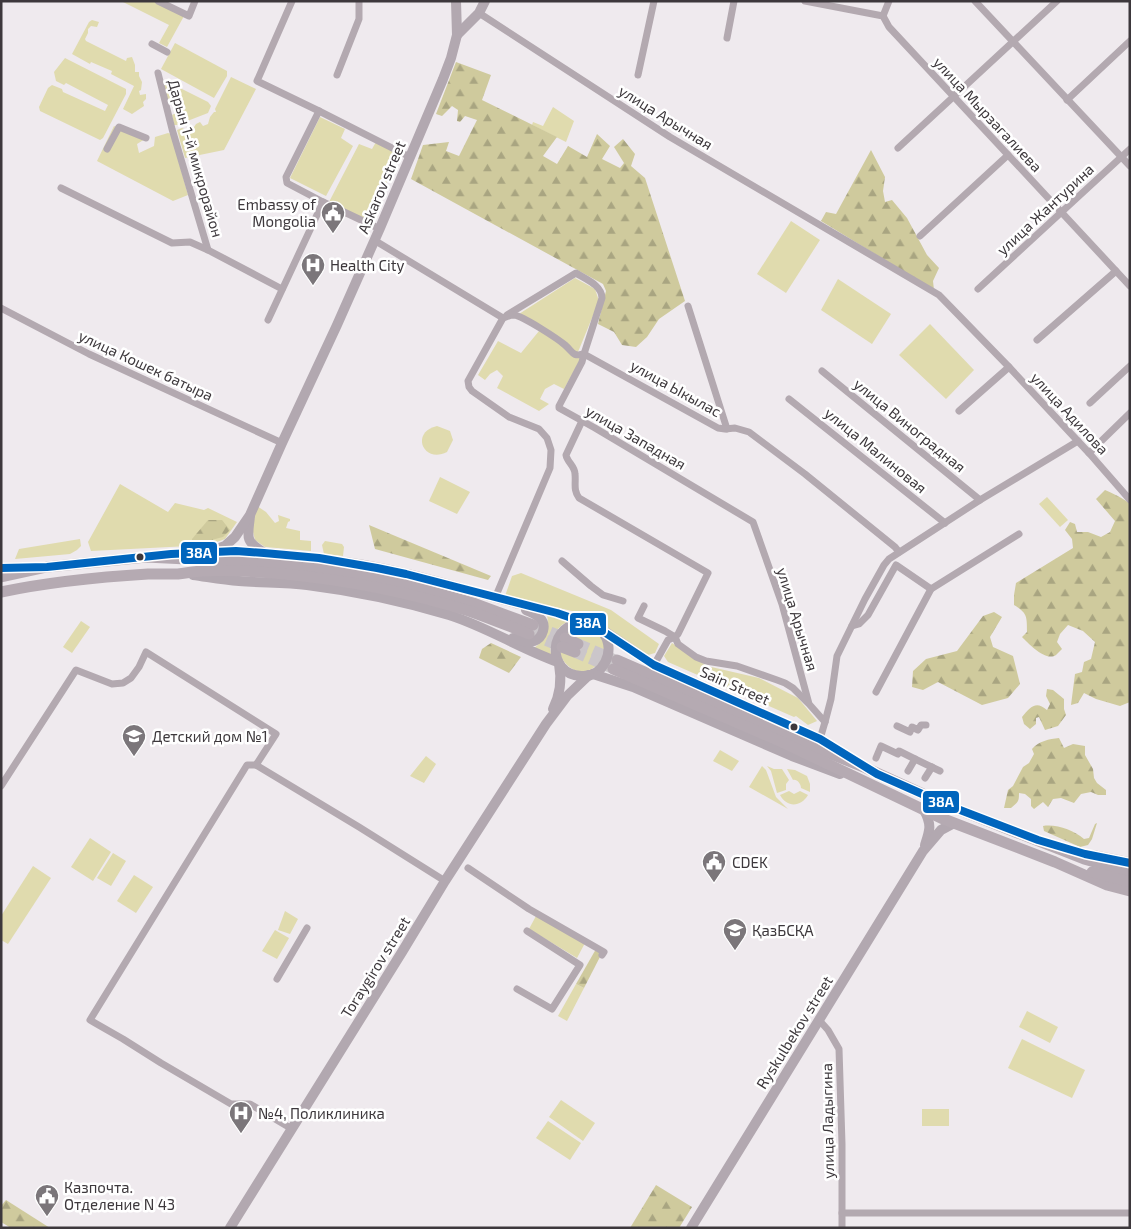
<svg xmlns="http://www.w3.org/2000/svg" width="1131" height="1229" font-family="'Exo 2',sans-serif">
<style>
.green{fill:#e0dbae}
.forest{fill:url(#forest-firs)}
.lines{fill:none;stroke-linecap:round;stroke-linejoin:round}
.primary-tunnel{stroke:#cbc6ca;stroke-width:11;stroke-dasharray:11 5.5;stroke-linecap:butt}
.street{stroke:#b3a9b0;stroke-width:7}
.secondary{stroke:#b2a8b0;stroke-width:10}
.primary{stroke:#b5aab2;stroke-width:11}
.bus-1-casing{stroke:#fff;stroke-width:11}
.bus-1{stroke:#0065bd;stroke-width:8}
.bus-dot{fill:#3d383c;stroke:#fff;stroke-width:2}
.labels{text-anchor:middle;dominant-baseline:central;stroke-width:5;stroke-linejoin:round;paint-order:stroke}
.street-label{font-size:15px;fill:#3d383c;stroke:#fff}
.poi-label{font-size:15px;fill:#3d383c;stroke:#fff;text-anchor:start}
.line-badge{stroke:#fff;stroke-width:2}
.badge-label{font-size:14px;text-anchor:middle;font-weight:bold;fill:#fff}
</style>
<defs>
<pattern id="forest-firs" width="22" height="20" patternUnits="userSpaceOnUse" patternTransform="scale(1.25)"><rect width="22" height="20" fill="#cfca9d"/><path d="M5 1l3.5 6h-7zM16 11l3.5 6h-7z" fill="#a9a581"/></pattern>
</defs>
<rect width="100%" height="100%" fill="#efeaee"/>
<!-- green -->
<g class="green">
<path d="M121 1H153L184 16 167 47 159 43 169 25Z"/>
<path d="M92 20 99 22 97 27 91 26 88 29V33L85 39 86 41 126 61 127 58 132 57 135 65V72H139V76L142 82 141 90 139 91 140 95 146 94V99L143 102 144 106 132 114 123 109 134 86 111 74 112 71 91 62 90 64 72 54 89 22Z"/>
<path d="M175 43 227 71V76L214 98 161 69Z"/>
<path d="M65 58 126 89V94L103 138 100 140 40 111 39 107 48 88 52 85 62 89 63 92 105 111 108 105 66 83 64 85 56 81 54 72Z"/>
<path d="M231 77 256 89 224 150 185 158 177 130 182 128 186 130 194 127 196 124 200 122 203 126 208 124 210 117 214 112H216L215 109Z"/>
<path d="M166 81 208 102 211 106 208 113 177 125H174L172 115 176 113 172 98 167 99 163 83Z"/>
<path d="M553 107 574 121 566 142 532 125 533 122 543 126Z"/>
<path d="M320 117 345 129 341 138 353 146 326 196 290 178Z"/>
<path d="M114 126 145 139 137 144 139 153 154 146 155 137 168 133 171 134 188 195 173 201 97 161Z"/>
<path d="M376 142 400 153 369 222 329 202 359 144 372 149Z"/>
<path d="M791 221 820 240 786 293 757 274Z"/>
<path d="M575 278 595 289 599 301 578 352 580 360 564 389 554 384 545 389 540 399 549 404 539 411 497 388 503 376 497 370 490 374 485 380 478 375 498 341 521 353 539 331 519 314Z"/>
<path d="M838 279 891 314 872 344 821 310Z"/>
<path d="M930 324 974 370 946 399 899 355Z"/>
<path d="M437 426 450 431 453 440 447 452C423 464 410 432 437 426Z"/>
<path d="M440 477 470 492 457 514 429 501Z"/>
<path d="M120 484 168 512 175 503 204 510 208 508 237 522 225 539 209 545 91 551 88 542Z"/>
<path d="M1047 497 1068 520 1060 527 1039 504Z"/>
<path d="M257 506 266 512 275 523 279 521 278 515 290 519V521L288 522 286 528 300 531V540L311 541V551L265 547 255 540 252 528Z"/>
<path d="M80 539 81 546 77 550 70 554 15 559 19 549Z"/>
<path d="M325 541 342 544 344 547 343 556 324 554 322 545Z"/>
<path d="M521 573 611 610 659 644 655 653 648 655 599 622 581 613 505 596 512 576Z"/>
<path d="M547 614 569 621C556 626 545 644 553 658L534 648C549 637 549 631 547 614Z"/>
<path d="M81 621 90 627 72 653 63 647Z"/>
<path d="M583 626C587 628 594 630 597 633 621 653 581 695 560 655L568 631Z"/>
<path d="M672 643 707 666 759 678 798 698 817 721 808 725 796 716 794 717 668 662 664 656Z"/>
<path d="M720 750 739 761 732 771 713 761Z"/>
<path d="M426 756 436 764 424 783 410 776Z"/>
<path d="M762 766 766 770 776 797 788 809 749 787Z"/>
<path d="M767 766 774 769H782L789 780 786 784V790L777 793 771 771Z"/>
<path d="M787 769 795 770 807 776 810 784V792L801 788C801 784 797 779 793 780Z"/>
<path d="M789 791 794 794 800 791 808 795C801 807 787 808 780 795Z"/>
<path d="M90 838 111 852 93 881 71 867Z"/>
<path d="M113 853 126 861 111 886 97 878Z"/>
<path d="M33 866 51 878 8 944 1 940V916Z"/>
<path d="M134 875 153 887 136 913 117 901Z"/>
<path d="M285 911 298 919 290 934 278 930Z"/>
<path d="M536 916 585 943 577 958 529 929Z"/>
<path d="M275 930 289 938 277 959 262 951Z"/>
<path d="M576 984 584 988 567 1021 558 1016Z"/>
<path d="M1027 1011 1058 1027 1050 1043 1019 1027Z"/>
<path d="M1022 1039 1085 1070 1072 1098 1008 1068Z"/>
<path d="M561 1100 595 1123 583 1141 549 1117Z"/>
<rect x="922" y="1109" width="27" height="17"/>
<path d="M548 1121 581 1143 570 1160 536 1138Z"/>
</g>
<!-- forest -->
<g class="forest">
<path d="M456 62 491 75 482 100 557 137 543 156 557 164 568 146 587 157 597 134 610 146 602 159 620 168 624 163 614 147 623 139 635 154 631 166 645 178 685 301 659 319 647 337 636 347 622 345 614 332 598 324 606 291 603 284 411 179 423 145 449 142 446 151 459 156 477 120 465 116 460 122 457 121 458 110 452 106 442 116 436 114Z"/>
<path d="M871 150 885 177 883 191 885 202 892 200 907 218 927 255 939 268 933 281 934 290 821 221 826 212 836 214Z"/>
<path d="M1105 490C1112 493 1125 499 1130 504V702L1120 706 1096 699 1084 693 1078 703 1071 705 1075 674 1082 672 1084 662 1091 659 1095 642 1083 631 1068 625 1060 634 1057 642 1062 649C1060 651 1058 653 1056 655 1046 662 1029 644 1022 637L1027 632C1027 616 1027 613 1014 605V595L1016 583 1073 548 1072 539 1065 530 1070 522 1075 524 1077 532H1088L1101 537 1110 532 1115 521 1096 499Z"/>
<path d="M208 520H222L230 530 223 537 192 545V539Z"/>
<path d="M369 525 491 576 488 580 375 549Z"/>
<path d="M994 612 1002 617 990 637 993 647 1013 656 1020 684 1008 698 982 705 938 682 923 690 912 687 913 671 926 659 957 651 983 616Z"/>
<path d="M491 643 521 657 509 673 479 658 482 649Z"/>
<path d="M1047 689 1053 690 1064 699V709L1066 715 1058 726 1045 730 1039 717 1036 718V724L1030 729 1024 724 1022 717C1030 707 1036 700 1047 710L1050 704 1046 696Z"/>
<path d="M1059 738 1064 748 1073 744 1085 746V755L1093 769 1094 778 1097 783 1106 790V795H1098L1091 792 1081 794 1074 803 1061 798 1053 799 1048 807 1043 802 1034 809 1031 806V799L1025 794 1019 793C1019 802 1018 802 1011 808H1004L1008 790 1013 786 1023 767 1029 763 1034 754 1032 749C1039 741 1049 739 1059 738Z"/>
<path d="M1097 823 1092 839 1088 845 1080 847 1044 831 1043 826C1057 824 1073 830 1084 839L1089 838 1095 824Z"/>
<path d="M596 949 602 953 584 988 576 984Z"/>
<path d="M656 1185 692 1207 679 1228H630Z"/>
<path d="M6 1200 50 1228H11L1 1222V1206Z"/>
</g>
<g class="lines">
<!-- primary-tunnel -->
<g class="primary-tunnel">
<path d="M535 626 565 638"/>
<path d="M531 634 562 647"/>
<path d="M578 644 615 660"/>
<path d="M575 652 612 668"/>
</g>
<!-- street -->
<g class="street">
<path d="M158 1 189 16 195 1"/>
<path d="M292 1 257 81 319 111 410 157"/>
<path d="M805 1 883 16 889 27 1130 286"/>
<path d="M975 1 1130 166"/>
<path d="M479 13 670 137 939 295 1009 367 1089 453 1130 500"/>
<path d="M883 16 889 1"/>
<path d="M727 38 734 1"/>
<path d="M152 44 167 52"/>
<path d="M158 73 172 129 208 250"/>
<path d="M337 75 359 19V1"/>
<path d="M638 75 654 1"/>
<path d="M1067 100 1130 41"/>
<path d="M319 111 286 177 287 183 323 202 380 229"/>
<path d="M898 148 1057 1"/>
<path d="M107 149 119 127 146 138"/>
<path d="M61 188 172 243 190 242 208 250 282 289"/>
<path d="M920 236 1008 155"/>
<path d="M374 240 503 318"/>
<path d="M978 289 1130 149"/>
<path d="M688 306 727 429"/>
<path d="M1 308 89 354 282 443"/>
<path d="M507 315 576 273C585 279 602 285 602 298L584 354 718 428 725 429 735 428 749 432 805 474 895 547 899 552"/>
<path d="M268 320 323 202"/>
<path d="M1037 340 1116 271"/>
<path d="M822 371 980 500"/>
<path d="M789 399 945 523"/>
<path d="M1090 403 1130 366"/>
<path d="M959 411 1009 367"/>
<path d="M582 421 566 455C567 462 575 466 575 474 576 483 573 490 579 498L708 573 678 634 675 637 668 640 654 665"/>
<path d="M1089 453 1130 413"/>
<path d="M562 561 591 586 603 595 623 601"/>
<path d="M495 598 550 468 551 450 547 438 539 429 509 417 472 391 469 387 468 381 503 318C506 317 510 315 514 315 523 316 558 339 565 345 573 352 572 357 584 354L582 362 559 406V408L595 428 753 522 782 604 809 704 825 722"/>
<path d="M644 606 638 618 665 631 675 637 678 644 696 657 706 661 737 666 777 680 785 683 793 688 807 702"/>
<path d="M852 626 859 624 868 615 896 565 931 589"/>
<path d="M876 692 931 589 1019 534"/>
<path d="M897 726 910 732 912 727 918 730 921 725H926"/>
<path d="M820 739 825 722 831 699 837 656 865 599 884 565 889 559 980 500 1078 441"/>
<path d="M876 758 881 746 898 754 899 751 915 759"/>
<path d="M908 771 915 759 940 771"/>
<path d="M925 778 932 767"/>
<path d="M1 786 76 670 112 684 123 683 131 678 139 667 146 652 276 734 256 765"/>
<path d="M468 868 529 909 604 952 602 955"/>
<path d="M277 979 307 928"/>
<path d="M517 989 552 1009 580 965 527 931"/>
<path d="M819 1020 828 1030 839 1049 842 1144V1228"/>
<path d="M292 1129 250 1104H231L161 1063 123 1039 95 1023 90 1020 247 765H256L359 827 445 881"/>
<path d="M842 1213H1130"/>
</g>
<!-- secondary -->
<g class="secondary">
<path d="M457 35 479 13 485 1"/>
<path d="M250 516C248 536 244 541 263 552"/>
<path d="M214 550 225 546 235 537 250 515 282 443 337 325 380 228 443 79 451 58 457 35 456 1"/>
<path d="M174 554C195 553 218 550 238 551 276 553 313 557 351 563 407 571 461 589 516 603 534 607 594 620 604 634 616 651 603 678 581 676 545 674 548 621 586 623"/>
<path d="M1 568 31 567"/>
<path d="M193 575C208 577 223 580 239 581 261 583 284 582 307 585 355 591 403 601 449 615 487 627 521 649 558 662"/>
<path d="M604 631 654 665 820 739 850 758"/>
<path d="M513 638C519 640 527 643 534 641 543 638 547 625 540 618 536 614 531 612 526 610"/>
<path d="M593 674 633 687 792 756 840 774"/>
<path d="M553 709C560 695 562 680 559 664"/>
<path d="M924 810C932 825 930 830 925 845"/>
<path d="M230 1228 402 952 445 881 546 724 567 696 589 675"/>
<path d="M691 1228 923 851 941 830 954 823"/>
</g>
<!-- primary -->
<g class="primary">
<path d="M1 577 47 567 146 557 248 562 294 566 340 571 405 584 473 603 533 625"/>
<path d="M1 592C49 582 99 577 148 574 158 574 168 574 178 574 187 573 195 571 204 571 231 569 257 572 284 574 347 580 408 592 469 611 489 618 509 626 529 634"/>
<path d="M565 638 578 644"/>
<path d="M562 647 575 652"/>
<path d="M617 660 757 721 816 748 866 768 947 805 1084 859 1130 872"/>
<path d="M613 669 782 742 941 818 1055 862 1107 885 1130 891"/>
<path d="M1095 856 1130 863"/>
<path d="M1092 872 1130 882"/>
</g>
<!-- bus-1 casing -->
<g class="bus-1-casing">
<path id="bus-1" d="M1 568 47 567 171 554 236 551 264 553 319 558 377 568 406 574 557 613 595 626 654 665 820 739 877 774 947 805 1038 840 1085 854 1130 863"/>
</g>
<!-- bus-1 -->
<use href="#bus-1" class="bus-1"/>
</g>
<!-- icons -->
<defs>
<g id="civic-pin" transform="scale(1.25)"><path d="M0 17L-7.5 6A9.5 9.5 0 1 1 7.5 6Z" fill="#7b767a" stroke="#fff"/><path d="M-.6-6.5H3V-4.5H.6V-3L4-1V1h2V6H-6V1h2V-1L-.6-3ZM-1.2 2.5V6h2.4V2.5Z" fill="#fff"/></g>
<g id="hospital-pin" transform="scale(1.25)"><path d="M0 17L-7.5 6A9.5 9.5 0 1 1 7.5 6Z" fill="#7b767a" stroke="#fff"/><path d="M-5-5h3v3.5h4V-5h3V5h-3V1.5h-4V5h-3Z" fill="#fff"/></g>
<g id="school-pin" transform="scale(1.25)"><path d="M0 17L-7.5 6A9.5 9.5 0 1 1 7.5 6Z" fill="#7b767a" stroke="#fff"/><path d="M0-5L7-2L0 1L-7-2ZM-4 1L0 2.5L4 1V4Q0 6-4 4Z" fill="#fff"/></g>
<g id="university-pin" transform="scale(1.25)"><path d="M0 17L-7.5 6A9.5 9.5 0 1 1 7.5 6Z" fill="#7b767a" stroke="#fff"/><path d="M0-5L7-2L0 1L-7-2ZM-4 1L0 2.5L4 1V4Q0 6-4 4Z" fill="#fff"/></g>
</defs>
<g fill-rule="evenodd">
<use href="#civic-pin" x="333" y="213"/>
<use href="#hospital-pin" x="313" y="265"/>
<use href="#school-pin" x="134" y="736"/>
<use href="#civic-pin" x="714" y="862"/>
<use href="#university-pin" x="735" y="930"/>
<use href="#hospital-pin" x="241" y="1113"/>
<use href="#civic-pin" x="47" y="1196"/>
</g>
<!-- markers -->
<g class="bus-dot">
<circle cx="140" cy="557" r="4.5"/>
<circle cx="794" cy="727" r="4.5"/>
</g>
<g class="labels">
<!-- street labels -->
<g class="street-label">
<text transform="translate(988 114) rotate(47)">улица Мырзагалиева</text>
<text transform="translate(666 117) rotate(32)">улица Арычная</text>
<text transform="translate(196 158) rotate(74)">Дарын 1-й микрорайон</text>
<text transform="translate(381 187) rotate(-67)">Askarov street</text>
<text transform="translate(1045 209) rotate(-43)">улица Жантурина</text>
<text transform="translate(146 365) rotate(25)">улица Кошек батыра</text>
<text transform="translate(676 388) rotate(29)">улица Ыкылас</text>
<text transform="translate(1070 413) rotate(47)">улица Адилова</text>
<text transform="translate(910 425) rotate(39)">улица Виноградная</text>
<text transform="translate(636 437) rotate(30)">улица Западная</text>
<text transform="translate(876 450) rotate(39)">улица Малиновая</text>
<text transform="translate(798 619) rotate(73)">улица Арычная</text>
<text transform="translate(735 685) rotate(24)">Sain Street</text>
<text transform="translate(375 967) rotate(-58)">Toraygirov street</text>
<text transform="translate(794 1032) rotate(-58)">Ryskulbekov street</text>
<text transform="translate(827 1121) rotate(-91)">улица Ладыгина</text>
</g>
<!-- poi labels -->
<g class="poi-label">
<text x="316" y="204" text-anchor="end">Embassy of<tspan x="316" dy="17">Mongolia</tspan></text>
<text x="330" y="265">Health City</text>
<text x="152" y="736">Детский дом №1</text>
<text x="732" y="862">CDEK</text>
<text x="752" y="930">ҚазБСҚА</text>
<text x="258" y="1113">№4, Поликлиника</text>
<text x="64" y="1187">Казпочта.<tspan x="64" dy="17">Отделение N 43</tspan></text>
</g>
</g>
<g class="line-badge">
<rect x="180" y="541" width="38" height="24" rx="5" fill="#0065bd"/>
<rect x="569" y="612" width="38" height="24" rx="5" fill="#0065bd"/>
<rect x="922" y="790" width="38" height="24" rx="5" fill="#0065bd"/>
</g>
<g class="badge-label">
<text x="199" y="558">38А</text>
<text x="588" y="628">38А</text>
<text x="941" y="807">38А</text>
</g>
<!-- border -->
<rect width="1131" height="1229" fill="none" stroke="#3d383c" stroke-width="5"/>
</svg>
